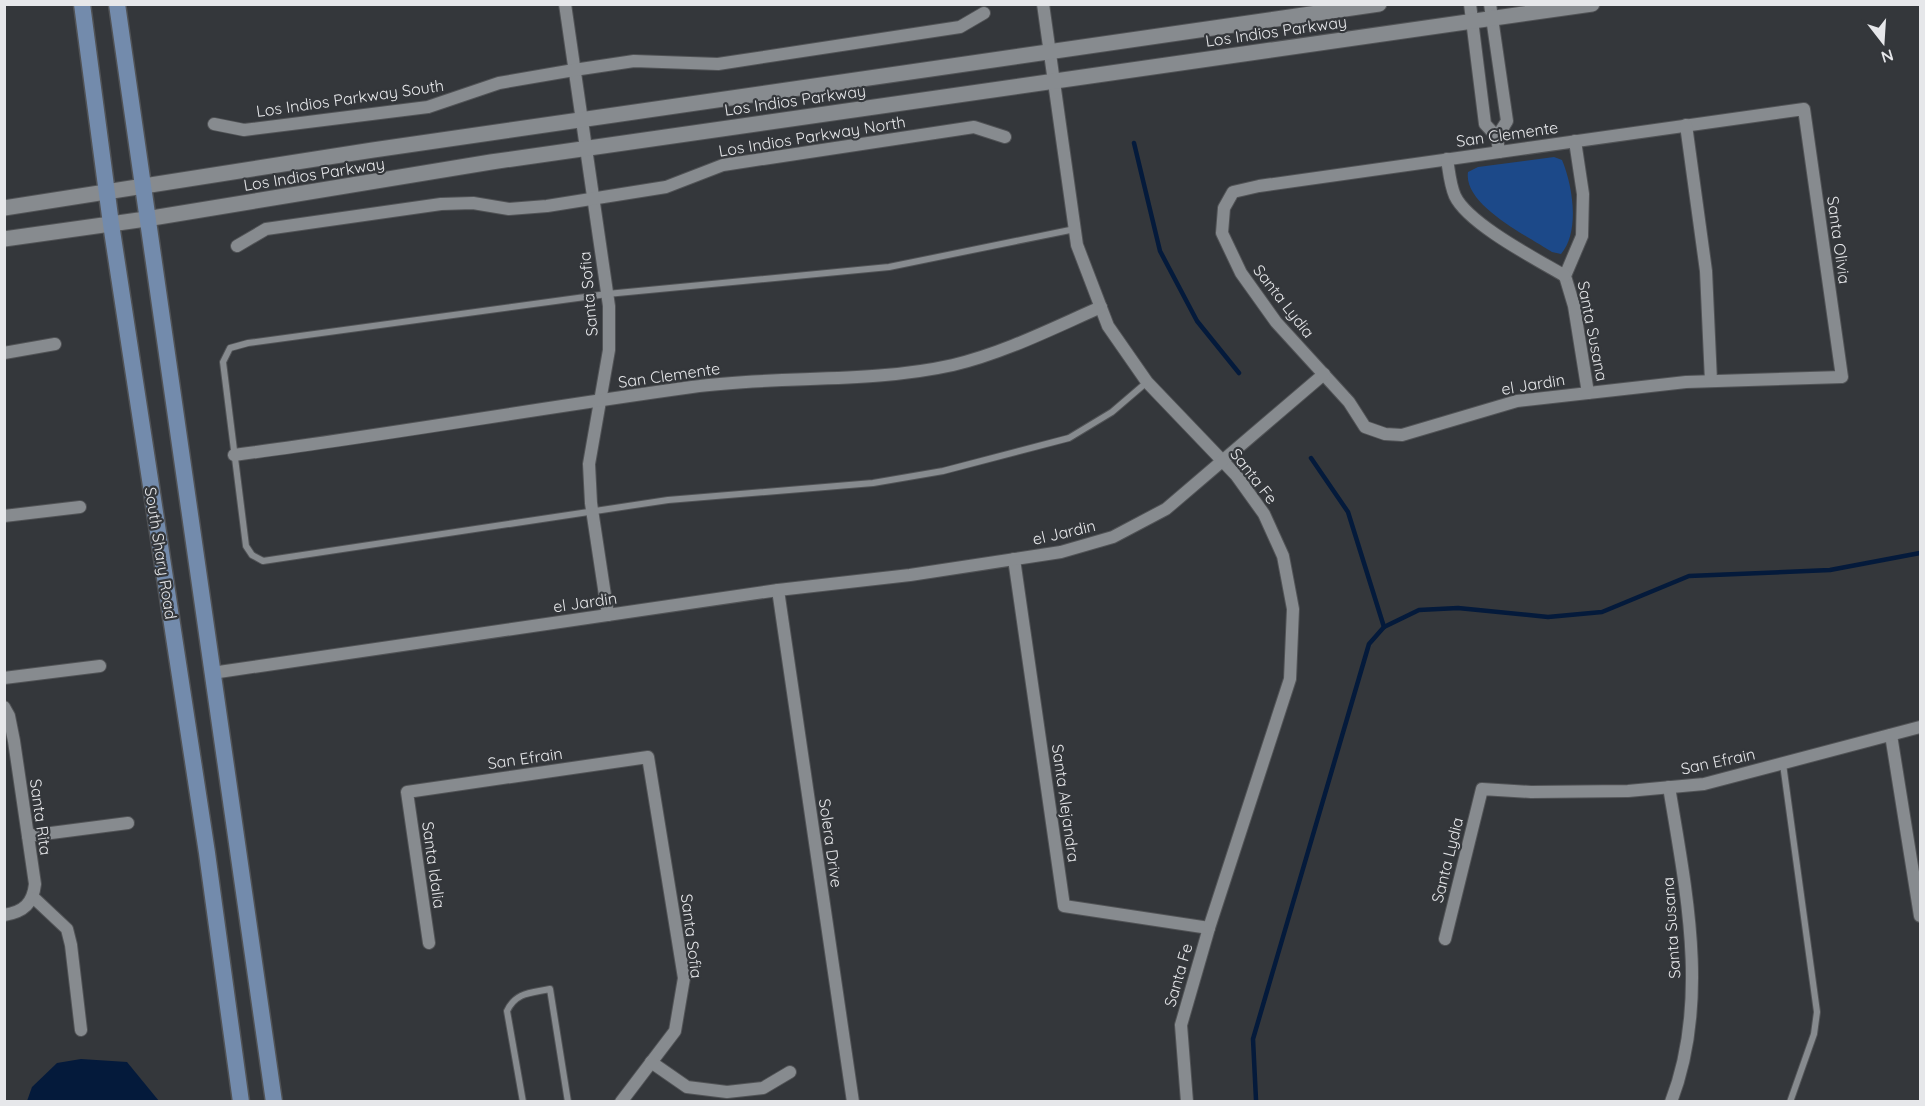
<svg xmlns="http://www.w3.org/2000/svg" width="1925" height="1106" font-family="Quicksand,sans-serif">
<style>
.green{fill:#1c4989}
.water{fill:#041a3b}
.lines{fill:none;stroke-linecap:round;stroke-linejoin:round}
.stream{stroke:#041a3b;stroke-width:4.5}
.service-casing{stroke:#515356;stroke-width:8}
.minor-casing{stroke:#515356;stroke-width:14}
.tertiary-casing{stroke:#515356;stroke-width:17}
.secondary-casing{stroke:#515356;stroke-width:19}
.service{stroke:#878b8f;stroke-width:6}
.minor{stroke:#878b8f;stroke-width:12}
.tertiary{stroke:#878b8f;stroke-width:15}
.secondary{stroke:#738bac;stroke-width:16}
.labels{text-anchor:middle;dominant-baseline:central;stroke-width:4.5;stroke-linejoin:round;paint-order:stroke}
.street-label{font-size:16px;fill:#e6e7ea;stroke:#34373b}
</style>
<rect width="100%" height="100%" fill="#34373b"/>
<!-- green -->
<path class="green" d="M1554 157 1562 160C1573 186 1580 232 1561 254L1552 252C1528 236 1463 205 1468 172L1478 167Z"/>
<!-- water -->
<path class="water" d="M81 1059 127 1062 159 1101H27L32 1087 57 1063Z"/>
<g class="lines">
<!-- stream -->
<g class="stream">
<path d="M1134 143 1160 251 1197 321 1239 373"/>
<path d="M1311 458 1348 512 1384 627"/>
<path d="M1256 1100 1253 1039 1369 644 1384 627 1419 610 1458 608 1548 617 1602 612 1689 576 1830 570 1920 553"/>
</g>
<!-- service casing -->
<g class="service-casing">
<g id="service">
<path d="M1075 229 889 267 607 294 248 343 230 348 223 362 246 546 252 555 263 561 668 500 873 483 943 471 1069 438 1112 412 1147 382"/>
<path d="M1783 764 1817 1012 1814 1034 1790 1102"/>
<path d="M523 1102 507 1011C516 992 531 993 550 989L568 1102"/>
</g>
</g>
<!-- minor casing -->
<g class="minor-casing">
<g id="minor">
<path d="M565 4 609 306V350L589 464 591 503 608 615"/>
<path d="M1043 4 1077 245 1108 326 1147 382 1236 475 1264 514 1283 556 1293 609 1290 679 1209 928 1181 1025 1187 1102"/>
<path d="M1470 4 1485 124 1497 137 1499 152"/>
<path d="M1490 4 1507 121 1497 137"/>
<path d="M1804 109 1842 377 1686 382 1517 401 1402 435 1385 434 1365 427 1349 402 1276 322 1241 273 1222 233 1224 208 1233 192 1259 186Z"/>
<path d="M214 124 244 130 428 107 499 83 574 70 634 61 718 64 960 27 984 13"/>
<path d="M1686 125 1706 271 1711 381"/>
<path d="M1575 141 1583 194 1582 236 1565 276 1574 306 1588 393"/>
<path d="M1447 159C1449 171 1450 185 1455 196 1468 224 1538 260 1565 276"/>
<path d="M237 246 266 229 441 204 473 203 509 209 547 206 666 187 723 165 974 127 1005 137"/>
<path d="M4 353 55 344"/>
<path d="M234 455C387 435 539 408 692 387 778 375 868 384 953 365 1004 353 1053 328 1101 307"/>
<path d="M4 516 80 507"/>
<path d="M1014 559 1064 906 1209 928"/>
<path d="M778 590 853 1102"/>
<path d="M212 673 778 590 910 575 1061 552 1113 537 1166 509 1324 374"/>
<path d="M4 678 100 666"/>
<path d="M4 707 9 716 14 741 35 884C33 903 24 912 4 915"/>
<path d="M1891 735 1920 916"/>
<path d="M1669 787C1686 890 1710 1001 1671 1102"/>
<path d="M28 836 128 823"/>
<path d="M34 898 67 929 71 945 81 1030"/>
<path d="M1445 939 1482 789 1531 792 1628 791 1704 784 1920 727"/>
<path d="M429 943 407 792 648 757 684 978 675 1031 621 1102"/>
<path d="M651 1062 687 1087 727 1092 763 1088 790 1072"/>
</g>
</g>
<!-- tertiary casing -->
<g class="tertiary-casing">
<g id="tertiary">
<path d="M4 208 373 150 1379 4"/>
<path d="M4 239 146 219 491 162 1592 4"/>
</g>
</g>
<!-- secondary casing -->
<g class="secondary-casing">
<g id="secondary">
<path d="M82 4 111 224 207 853 241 1102"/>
<path d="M117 4 274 1102"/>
</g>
</g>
<!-- service -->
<use href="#service" class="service"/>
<!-- minor -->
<use href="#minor" class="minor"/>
<!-- tertiary -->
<use href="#tertiary" class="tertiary"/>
<!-- secondary -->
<use href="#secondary" class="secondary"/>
</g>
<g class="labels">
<!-- street labels -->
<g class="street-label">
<text transform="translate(1276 31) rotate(-8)">Los Indios Parkway</text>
<text transform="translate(350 98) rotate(-8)">Los Indios Parkway South</text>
<text transform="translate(795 100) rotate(-8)">Los Indios Parkway</text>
<text transform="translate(1507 134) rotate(-8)">San Clemente</text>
<text transform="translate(812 136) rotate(-9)">Los Indios Parkway North</text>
<text transform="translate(314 174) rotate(-9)">Los Indios Parkway</text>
<text transform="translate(1839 240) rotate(82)">Santa Olivia</text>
<text transform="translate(588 294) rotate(-95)">Santa Sofia</text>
<text transform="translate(1284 301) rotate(52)">Santa Lydia</text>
<text transform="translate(1593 331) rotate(79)">Santa Susana</text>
<text transform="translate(669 375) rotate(-8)">San Clemente</text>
<text transform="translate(1533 384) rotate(-9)">el Jardin</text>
<text transform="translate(1254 476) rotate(52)">Santa Fe</text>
<text transform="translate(1064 532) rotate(-13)">el Jardin</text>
<text transform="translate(161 553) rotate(81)">South Shary Road</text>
<text transform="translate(585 602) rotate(-8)">el Jardin</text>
<text transform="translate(525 758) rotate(-8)">San Efrain</text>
<text transform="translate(1718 761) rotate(-12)">San Efrain</text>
<text transform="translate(1066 803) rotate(82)">Santa Alejandra</text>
<text transform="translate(41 817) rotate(82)">Santa Rita</text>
<text transform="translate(831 843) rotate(82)">Solera Drive</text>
<text transform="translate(1447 860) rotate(-76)">Santa Lydia</text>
<text transform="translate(434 865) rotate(82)">Santa Idalia</text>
<text transform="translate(1671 928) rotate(-94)">Santa Susana</text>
<text transform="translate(692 936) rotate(83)">Santa Sofia</text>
<text transform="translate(1178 975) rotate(-74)">Santa Fe</text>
</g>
</g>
<!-- border -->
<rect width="1925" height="1106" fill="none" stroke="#e6e7ea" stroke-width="12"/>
<!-- north arrow -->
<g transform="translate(1883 42) rotate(163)" stroke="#34373b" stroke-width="4.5" paint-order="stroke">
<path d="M0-4.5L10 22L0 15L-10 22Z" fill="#e6e7ea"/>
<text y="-9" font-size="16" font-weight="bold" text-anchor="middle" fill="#e6e7ea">N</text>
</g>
</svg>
